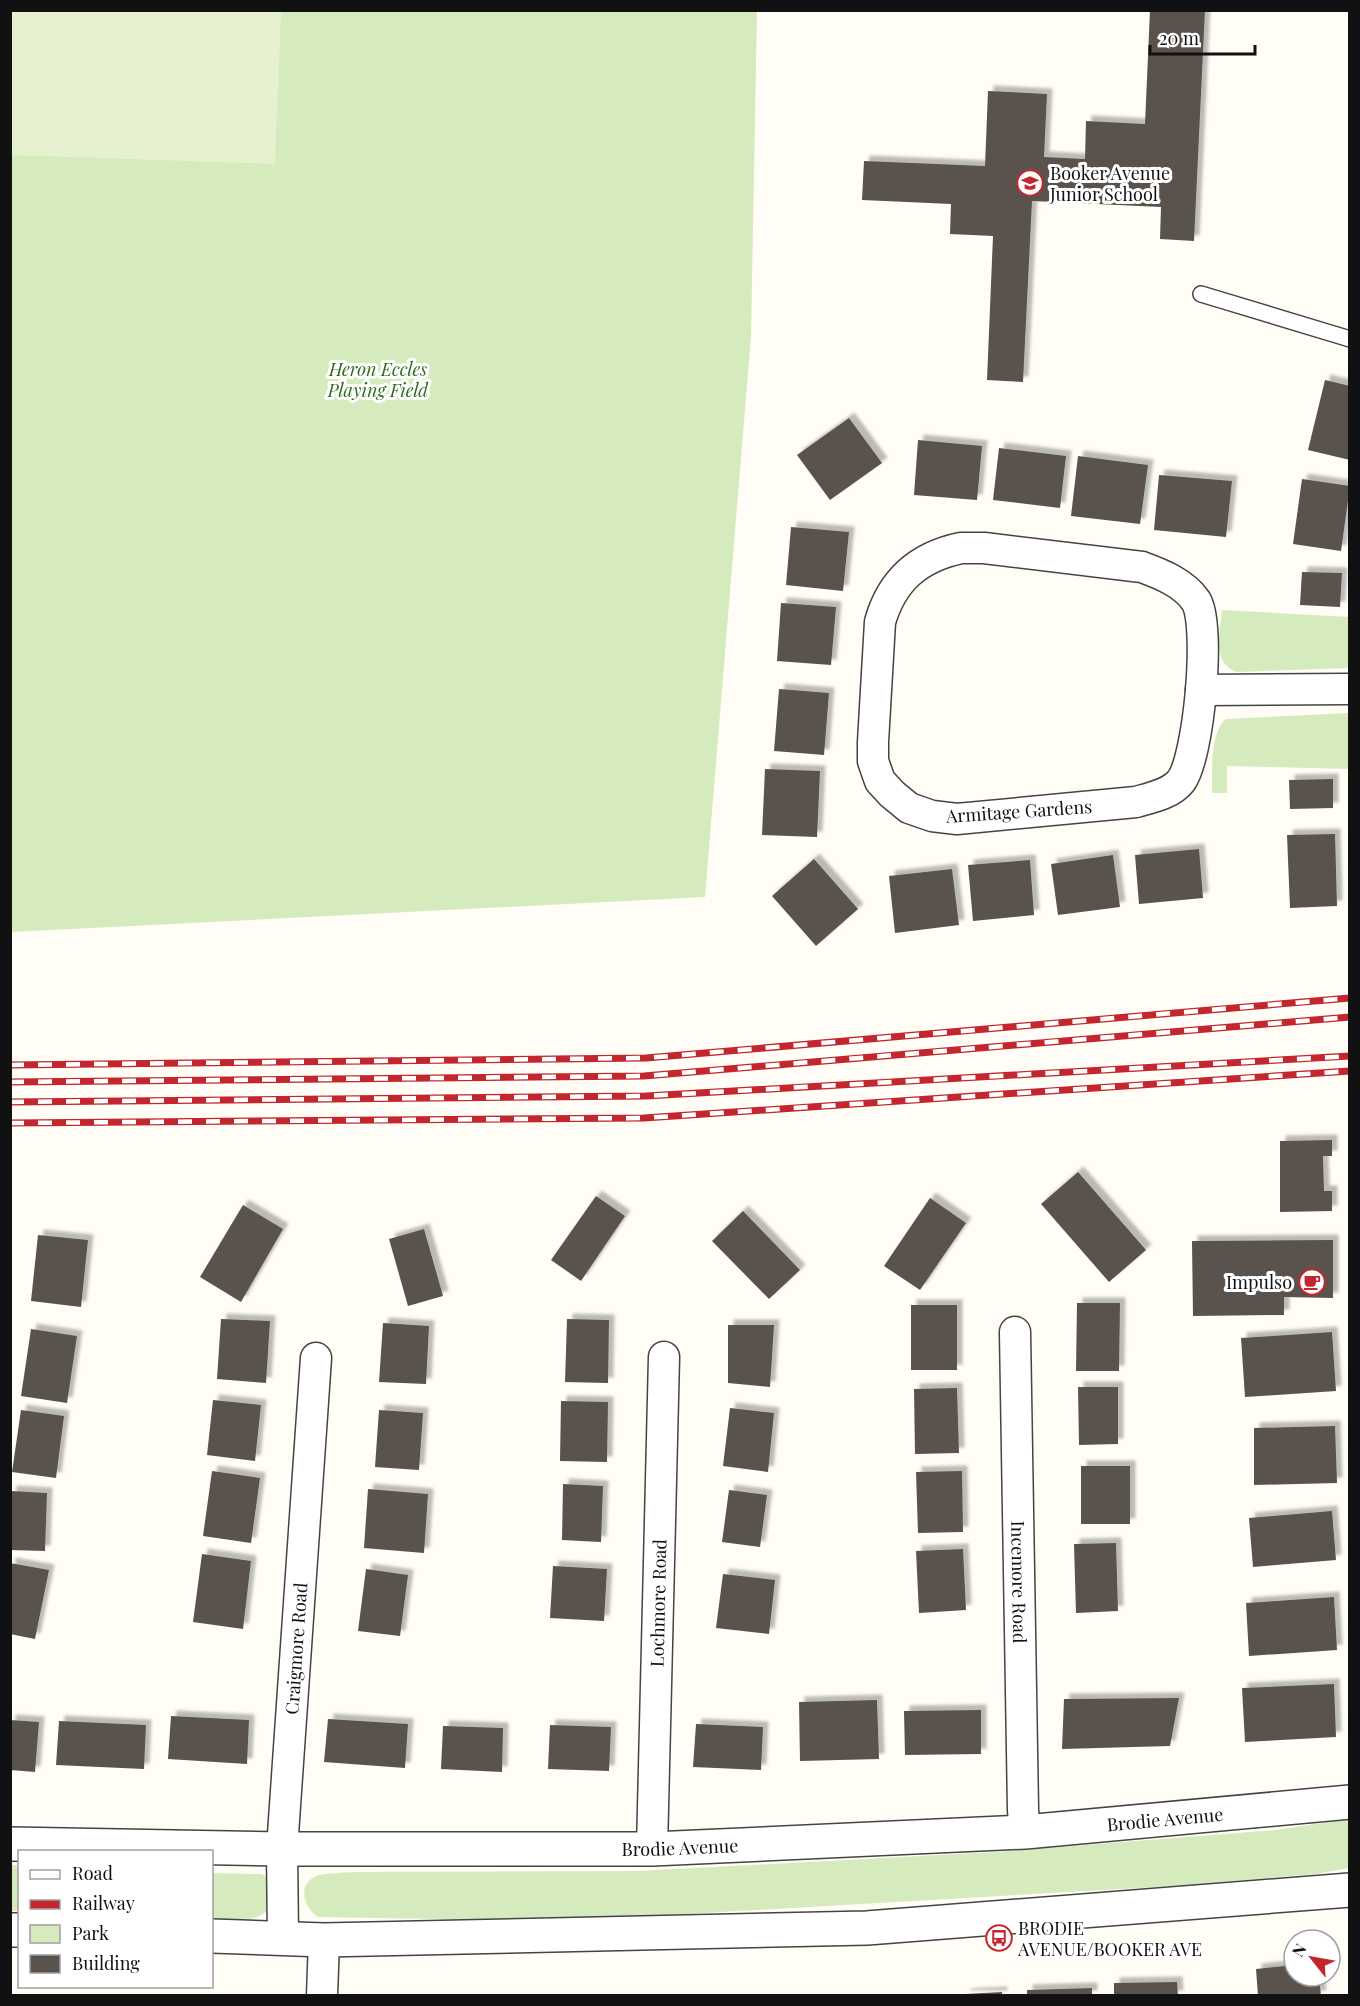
<svg xmlns="http://www.w3.org/2000/svg" width="1360" height="2006" font-family="'Playfair Display',serif">
<style>
.green{fill:#d5ebbd}
.pitch{fill:#e6f2cf}
.building{fill:#5a524d;filter:url(#shadow)}
.lines{fill:none;stroke-linecap:round;stroke-linejoin:round}
.service-casing{stroke:#444;stroke-width:18}
.minor-casing{stroke:#444;stroke-width:33}
.tertiary-casing{stroke:#444;stroke-width:36}
.service{stroke:#fff;stroke-width:15}
.minor{stroke:#fff;stroke-width:30}
.tertiary{stroke:#fff;stroke-width:33}
.rail-casing{stroke:#c4262e;stroke-width:7}
.rail{stroke:#fff;stroke-width:4.5;stroke-dasharray:14;stroke-linecap:butt}
.labels{text-anchor:middle;dominant-baseline:central;stroke-width:6;stroke-linejoin:round;paint-order:stroke}
.poi-label{font-size:18px;fill:#111;stroke:#fff;text-anchor:start}
.park-label{font-size:18px;font-style:italic;fill:#2f6b1f;stroke:#fff}
.street-label{font-size:18px;fill:#111;stroke:#fff}
</style>
<defs>
<filter id="shadow"><feDropShadow dx="5.5" dy="-5.5" stdDeviation="1.5" flood-color="#0004"/></filter>
</defs>
<rect width="100%" height="100%" fill="#fffdf5"/>
<!-- green -->
<g class="green">
<path d="M11 11H757L751 336 705 897 11 932Z"/>
<path d="M1222 610 1349 617V668L1237 672C1211 663 1220 632 1222 610Z"/>
<path d="M1349 713V769L1227 766V793H1212C1212 773 1210 732 1226 719Z"/>
<path d="M1349 1819V1868L1316 1874 1172 1886 652 1916 494 1920 318 1917C302 1906 297 1882 319 1875 329 1873 343 1873 353 1872L637 1871 996 1852 1276 1830Z"/>
<path d="M10 1865H19V1911H11Z"/>
<path d="M212 1873 262 1874 273 1883C273 1889 273 1896 271 1902 265 1926 229 1919 212 1918Z"/>
</g>
<!-- pitch -->
<path class="pitch" d="M11 10 281 11 275 164 11 155Z"/>
<!-- building -->
<g class="building">
<path d="M1150 10H1205L1194 241 1160 239 1161 207 1032 201 1023 382 987 380 993 236 950 234 951 204 862 200 864 161 985 166 988 91 1047 94 1044 157 1085 159 1086 121 1145 124Z"/>
<path d="M1325 380 1350 386V460L1308 450Z"/>
<path d="M849 418 882 463 830 500 797 455Z"/>
<path d="M918 440 982 446 977 500 914 495Z"/>
<path d="M999 448 1066 456 1060 508 993 500Z"/>
<path d="M1078 456 1148 465 1140 524 1071 516Z"/>
<path d="M1159 475 1232 481 1226 537 1154 530Z"/>
<path d="M1302 479 1350 486 1341 551 1293 544Z"/>
<path d="M791 527 849 532 843 591 786 585Z"/>
<path d="M1302 572 1342 573 1340 607 1300 605Z"/>
<path d="M781 603 836 607 831 665 777 661Z"/>
<path d="M779 689 829 693 824 755 774 751Z"/>
<path d="M765 769 820 771 817 837 762 835Z"/>
<path d="M1333 779V808L1290 809 1289 780Z"/>
<path d="M1335 834 1337 906 1290 908 1287 835Z"/>
<path d="M1199 849 1203 898 1139 904 1135 855Z"/>
<path d="M1113 855 1120 907 1058 915 1051 864Z"/>
<path d="M814 859 858 909 816 946 772 896Z"/>
<path d="M1030 860 1034 915 973 921 968 865Z"/>
<path d="M952 869 959 925 895 933 889 876Z"/>
<path d="M1332 1140V1156H1323L1324 1191H1332V1211L1280 1212V1141Z"/>
<path d="M1078 1172 1146 1250 1109 1282 1041 1204Z"/>
<path d="M596 1196 625 1216 581 1281 551 1260Z"/>
<path d="M930 1198 966 1223 920 1290 884 1266Z"/>
<path d="M243 1205 283 1229 241 1302 200 1277Z"/>
<path d="M743 1211 800 1270 769 1299 712 1241Z"/>
<path d="M424 1229 443 1296 408 1306 389 1239Z"/>
<path d="M38 1235 88 1240 81 1307 31 1301Z"/>
<path d="M1333 1240V1298L1284 1297V1315L1193 1316 1192 1241Z"/>
<path d="M1077 1303H1120L1119 1371H1076Z"/>
<rect x="911" y="1305" width="46" height="65"/>
<path d="M221 1319 270 1321 266 1383 217 1379Z"/>
<path d="M567 1319 609 1320 608 1383 565 1382Z"/>
<path d="M383 1323 429 1326 426 1384 379 1382Z"/>
<path d="M728 1325H774L770 1387 728 1383Z"/>
<path d="M31 1329 77 1336 67 1403 21 1396Z"/>
<path d="M1332 1332 1336 1391 1245 1397 1241 1338Z"/>
<path d="M1078 1387H1118V1444L1079 1445Z"/>
<path d="M957 1388 959 1453 915 1454 914 1389Z"/>
<path d="M213 1400 261 1405 255 1461 207 1455Z"/>
<path d="M561 1401 608 1402 607 1462 560 1461Z"/>
<path d="M730 1408 774 1413 768 1472 723 1466Z"/>
<path d="M21 1410 64 1416 56 1478 12 1472Z"/>
<path d="M379 1410 423 1413 419 1470 375 1467Z"/>
<path d="M1335 1426 1337 1483 1254 1485V1428Z"/>
<rect x="1081" y="1466" width="49" height="58"/>
<path d="M212 1471 260 1478 251 1543 203 1536Z"/>
<path d="M962 1471 963 1532 918 1533 916 1472Z"/>
<path d="M563 1484 603 1486 601 1542 562 1540Z"/>
<path d="M368 1489 428 1494 424 1553 364 1548Z"/>
<path d="M729 1490 767 1495 760 1547 722 1542Z"/>
<path d="M11 1491 47 1493 45 1551 10 1550Z"/>
<path d="M1332 1511 1336 1560 1253 1567 1249 1518Z"/>
<path d="M1116 1543 1118 1611 1076 1613 1074 1544Z"/>
<path d="M963 1549 966 1610 919 1613 916 1551Z"/>
<path d="M202 1554 251 1561 243 1629 193 1622Z"/>
<path d="M10 1563 49 1570 35 1639 10 1634Z"/>
<path d="M553 1566 607 1569 604 1621 550 1618Z"/>
<path d="M366 1569 408 1575 400 1636 358 1631Z"/>
<path d="M723 1574 775 1580 769 1634 716 1628Z"/>
<path d="M1334 1597 1337 1650 1249 1656 1246 1603Z"/>
<path d="M1334 1684 1336 1737 1245 1742 1242 1688Z"/>
<path d="M1179 1698 1170 1746 1062 1749 1064 1699Z"/>
<path d="M877 1700 879 1759 800 1761 799 1702Z"/>
<path d="M981 1710V1754L905 1755 904 1711Z"/>
<path d="M171 1716 249 1720 247 1764 168 1759Z"/>
<path d="M328 1719 408 1724 405 1768 324 1762Z"/>
<path d="M10 1720 39 1722 35 1772 10 1770Z"/>
<path d="M59 1721 146 1725 144 1769 56 1765Z"/>
<path d="M696 1724 763 1727 761 1770 693 1767Z"/>
<path d="M550 1725 611 1727 609 1771 548 1769Z"/>
<path d="M443 1726 503 1728 502 1772 441 1769Z"/>
<path d="M1294 1965V1976H1319L1321 1996H1258L1256 1969Z"/>
<path d="M1177 1982 1178 1996H1114V1983Z"/>
<path d="M1092 1988V1996H1027V1990Z"/>
<path d="M1002 1992V1996H965V1994Z"/>
</g>
<g class="lines">
<!-- service casing -->
<g class="service-casing">
<path id="service" d="M1201 294 1350 339"/>
</g>
<!-- minor casing -->
<g class="minor-casing">
<g id="minor">
<path d="M961 548H984L1142 567C1161 574 1184 583 1196 601 1211 626 1199 757 1181 781 1171 794 1150 798 1136 802L957 819 932 816 909 808 892 794 880 781 873 761V742L880 622C892 580 918 557 961 548Z"/>
<path d="M1201 690 1350 689"/>
<path id="s1" d="M1015 1332 1023 1810 1025 1832"/>
<path id="s2" d="M652 1849 664 1357"/>
<path id="s3" d="M283 1938 282 1849 316 1358"/>
<path d="M322 1996 324 1940"/>
</g>
</g>
<!-- tertiary casing -->
<g class="tertiary-casing">
<g id="tertiary">
<path id="s4" d="M10 1844 282 1849H652L1025 1832 1350 1802"/>
<path d="M10 1930H20"/>
<path d="M212 1936 324 1940 867 1928 1350 1890"/>
</g>
</g>
<!-- service -->
<use href="#service" class="service"/>
<!-- minor -->
<use href="#minor" class="minor"/>
<!-- tertiary -->
<use href="#tertiary" class="tertiary"/>
<!-- rail casing -->
<g class="rail-casing">
<g id="rail">
<path d="M10 1065 646 1058 1350 998"/>
<path d="M10 1082 644 1076 1350 1017"/>
<path d="M10 1102 646 1096 1350 1056"/>
<path d="M10 1123 644 1118 1350 1071"/>
</g>
</g>
<!-- rail -->
<use href="#rail" class="rail"/>
</g>
<!-- icons -->
<defs>
<g id="school-ring" transform="scale(1.35)"><circle r="9.5" fill="#fff" stroke="#c4262e" stroke-width="1.5"/><path d="M0-5L7-2L0 1L-7-2ZM-4 1L0 2.5L4 1V4Q0 6-4 4Z" fill="#c4262e"/></g>
<g id="cafe-ring" transform="scale(1.35)"><circle r="9.5" fill="#fff" stroke="#c4262e" stroke-width="1.5"/><path d="M-5.5-4.5H6V0H3Q3 3.5 0 3.5H-2.5Q-5.5 3.5-5.5 0ZM3-3.2v2h1.7v-2ZM-6 4.5H4V6H-6Z" fill="#c4262e"/></g>
<g id="bus-ring" transform="scale(1.35)"><circle r="9.5" fill="#fff" stroke="#c4262e" stroke-width="1.5"/><path d="M-5-6H5V4H4V6H2V4H-2V6H-4V4H-5ZM-3.5-4V0h7V-4ZM-3.5 1.2v1.5H-2V1.2ZM2 1.2v1.5H3.5V1.2Z" fill="#c4262e"/></g>
</defs>
<g fill-rule="evenodd">
<use href="#school-ring" x="1030" y="183"/>
<use href="#cafe-ring" x="1312" y="1282"/>
<use href="#bus-ring" x="999" y="1938"/>
</g>
<g class="labels">
<!-- poi labels -->
<g class="poi-label">
<text x="1050" y="173">Booker Avenue<tspan x="1050" dy="21">Junior School</tspan></text>
<text x="1292" y="1282" text-anchor="end">Impulso</text>
<text x="1018" y="1928">BRODIE<tspan x="1018" dy="21">AVENUE/BOOKER AVE</tspan></text>
</g>
<!-- park labels -->
<g class="park-label">
<text x="378" y="369">Heron Eccles<tspan x="378" dy="21">Playing Field</tspan></text>
</g>
<!-- street labels -->
<g class="street-label">
<text transform="translate(1019 811) rotate(-4)">Armitage Gardens</text>
<text stroke="none"><textPath href="#s1" startOffset="250">Incemore Road</textPath></text>
<text stroke="none"><textPath href="#s2" startOffset="246">Lochmore Road</textPath></text>
<text stroke="none"><textPath href="#s3" startOffset="290">Craigmore Road</textPath></text>
<text stroke="none"><textPath href="#s4" startOffset="1156">Brodie Avenue</textPath></text>
<text stroke="none"><textPath href="#s4" startOffset="670">Brodie Avenue</textPath></text>
</g>
</g>
<!-- border -->
<rect width="1360" height="2006" fill="none" stroke="#111111" stroke-width="24"/>
<!-- legend -->
<rect x="18" y="1850" width="195" height="138" fill="#ffffff" stroke="#a0a0a0" stroke-width="1.5"/>
<rect x="30" y="1870" width="30" height="9" fill="#ffffff" stroke="#a0a0a0" stroke-width="1.5"/>
<text x="72" y="1880" font-size="18" fill="#111111">Road</text>
<rect x="30" y="1900" width="30" height="9" fill="#c4262e" stroke="#a0a0a0" stroke-width="1.5"/>
<text x="72" y="1910" font-size="18" fill="#111111">Railway</text>
<rect x="30" y="1925" width="30" height="18" fill="#d5ebbd" stroke="#a0a0a0" stroke-width="1.5"/>
<text x="72" y="1940" font-size="18" fill="#111111">Park</text>
<rect x="30" y="1955" width="30" height="18" fill="#5a524d" stroke="#a0a0a0" stroke-width="1.5"/>
<text x="72" y="1970" font-size="18" fill="#111111">Building</text>
<!-- north arrow -->
<g transform="translate(1312 1958) rotate(301)"><circle r="28" fill="#ffffff" stroke="#a0a0a0" stroke-width="1.5"/>
<path d="M0-4.5L10 22L0 15L-10 22Z" fill="#c4262e"/>
<text y="-9" font-size="16" font-weight="bold" text-anchor="middle" fill="#111111">N</text>
</g>
<!-- scale -->
<path d="M1150 45v9h105v-9" fill="none" stroke="#111111" stroke-width="3"/>
<text x="1159" y="45" font-size="18" fill="#111111" stroke="#ffffff" stroke-width="4.5" paint-order="stroke">20 m</text>
</svg>
